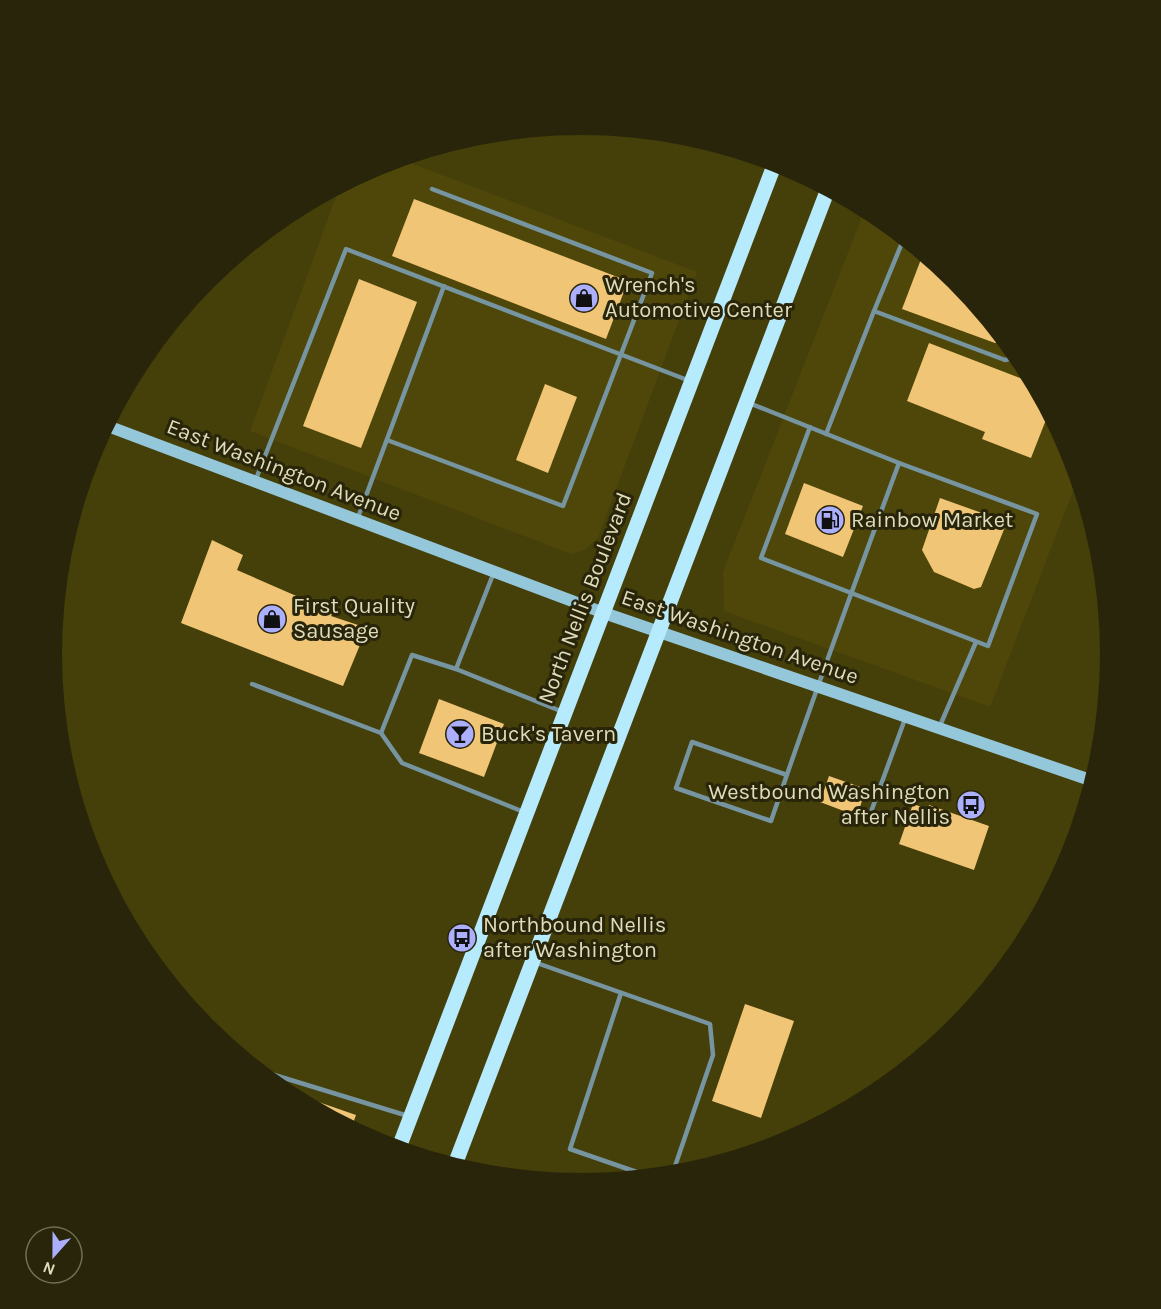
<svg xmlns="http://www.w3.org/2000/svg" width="1161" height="1309" font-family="Karla,sans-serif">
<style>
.built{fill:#4f470a}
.building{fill:#f0c576}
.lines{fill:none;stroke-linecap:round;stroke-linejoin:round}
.service{stroke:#7695a1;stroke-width:4.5}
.secondary{stroke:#94c7d9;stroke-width:12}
.primary{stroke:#b6eafd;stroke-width:15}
.labels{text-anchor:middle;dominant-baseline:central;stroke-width:6;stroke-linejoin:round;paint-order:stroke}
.poi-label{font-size:22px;fill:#dfdcbb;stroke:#29250a;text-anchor:start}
.street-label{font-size:22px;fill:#dfdcbb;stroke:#29250a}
</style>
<rect width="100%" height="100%" fill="#453f0a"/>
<!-- built -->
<g class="built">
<path d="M400 159 697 272 598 538 584 550 571 554 250 431 340 186 378 165Z"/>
<path d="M865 209 875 214 955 280 1021 361 1070 452 1078 478 990 707 724 611 723 572Z"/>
</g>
<!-- building -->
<g class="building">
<path d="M414 199 628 281 606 339 392 256Z"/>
<path d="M923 254 955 280 1003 339 995 343 902 309Z"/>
<path d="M359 279 417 302 361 448 303 426Z"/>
<path d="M929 343 1033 383 1049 412 1031 458 982 439 985 432 907 401Z"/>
<path d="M545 384 577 397 548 473 516 460Z"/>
<path d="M804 483 863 506 843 557 785 534Z"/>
<path d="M940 498 1007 522 981 587 974 589 934 572 922 550Z"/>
<path d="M212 540 243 555 237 570 333 612 331 616 367 628 343 686 181 623Z"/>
<path d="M439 699 504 724 484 777 419 753Z"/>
<path d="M829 776 866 789 857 816 820 802Z"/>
<path d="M913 804 928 809 929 805 989 826 974 870 899 844Z"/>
<path d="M745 1004 794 1021 761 1118 712 1101Z"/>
<path d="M278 1088 356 1115 351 1129 286 1095Z"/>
</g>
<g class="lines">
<!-- service -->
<g class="service">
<path d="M904 238 874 311 1005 360 1018 357"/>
<path d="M749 403 899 463C855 582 812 701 771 821L676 788 692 742 787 775"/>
<path d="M810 427 761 558 988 646 1037 514 899 463"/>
<path d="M826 434 874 311"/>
<path d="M387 440 563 506 652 273 432 189"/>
<path d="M256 479 346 249 690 381"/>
<path d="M357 520 444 286"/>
<path d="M494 572 456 669 563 712"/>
<path d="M252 684 381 733 412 655 456 669"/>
<path d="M939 728 976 642"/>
<path d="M381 733 402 763 524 812"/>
<path d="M868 820 905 719"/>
<path d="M534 962 710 1024 713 1055 672 1175"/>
<path d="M621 993 570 1149 651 1177"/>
<path d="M255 1069 408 1116"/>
</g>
<!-- secondary -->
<path class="secondary" d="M105 425 604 613 1093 781"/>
<!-- primary -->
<g class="primary">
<path d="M398 1150 775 163"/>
<path d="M454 1167 828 189"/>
</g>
</g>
<!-- icons -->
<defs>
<g id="shop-disc" transform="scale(1.5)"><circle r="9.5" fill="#acaffb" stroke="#29250a"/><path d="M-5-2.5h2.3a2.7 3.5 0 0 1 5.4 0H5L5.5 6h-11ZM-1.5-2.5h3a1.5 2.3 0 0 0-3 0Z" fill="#111"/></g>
<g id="fuel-disc" transform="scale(1.5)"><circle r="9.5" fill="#acaffb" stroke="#29250a"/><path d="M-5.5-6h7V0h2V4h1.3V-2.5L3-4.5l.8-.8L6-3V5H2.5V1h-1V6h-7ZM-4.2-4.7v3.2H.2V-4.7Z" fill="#111"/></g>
<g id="bar-disc" transform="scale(1.5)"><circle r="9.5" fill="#acaffb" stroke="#29250a"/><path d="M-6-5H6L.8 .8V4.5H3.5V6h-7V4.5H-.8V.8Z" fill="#111"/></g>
<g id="bus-disc" transform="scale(1.5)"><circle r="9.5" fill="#acaffb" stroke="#29250a"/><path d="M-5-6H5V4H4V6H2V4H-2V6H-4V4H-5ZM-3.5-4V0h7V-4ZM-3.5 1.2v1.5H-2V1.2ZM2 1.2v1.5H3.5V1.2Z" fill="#111"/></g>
</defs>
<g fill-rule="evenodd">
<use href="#shop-disc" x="584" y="298"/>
<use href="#fuel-disc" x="830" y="520"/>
<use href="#shop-disc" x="272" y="619"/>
<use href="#bar-disc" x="460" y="734"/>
<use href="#bus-disc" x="971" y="805"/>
<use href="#bus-disc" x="462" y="938"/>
</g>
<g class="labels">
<!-- poi labels -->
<g class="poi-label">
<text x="605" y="285">Wrench's<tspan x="605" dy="25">Automotive Center</tspan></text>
<text x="851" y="520">Rainbow Market</text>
<text x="293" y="606">First Quality<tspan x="293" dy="25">Sausage</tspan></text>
<text x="481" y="734">Buck's Tavern</text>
<text x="950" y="792" text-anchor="end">Westbound Washington<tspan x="950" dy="25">after Nellis</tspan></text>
<text x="483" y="925">Northbound Nellis<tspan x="483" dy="25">after Washington</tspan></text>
</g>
<!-- street labels -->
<g class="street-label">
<text transform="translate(284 470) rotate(21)">East Washington Avenue</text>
<text transform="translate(585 598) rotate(-69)">North Nellis Boulevard</text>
<text transform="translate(740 637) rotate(19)">East Washington Avenue</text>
</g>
</g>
<!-- crop -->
<path d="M0 0H1161V1309H0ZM62 654a519 519 0 1 1 1038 0a519 519 0 1 1-1038 0Z" fill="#29250a" fill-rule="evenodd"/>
<!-- north arrow -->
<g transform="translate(54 1255) rotate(201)"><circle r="28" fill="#29250a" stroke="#726e51" stroke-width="1.5"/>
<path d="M0-4.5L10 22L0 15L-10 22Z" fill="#acaffb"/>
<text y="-9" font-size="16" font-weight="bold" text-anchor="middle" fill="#dfdcbb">N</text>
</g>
</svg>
